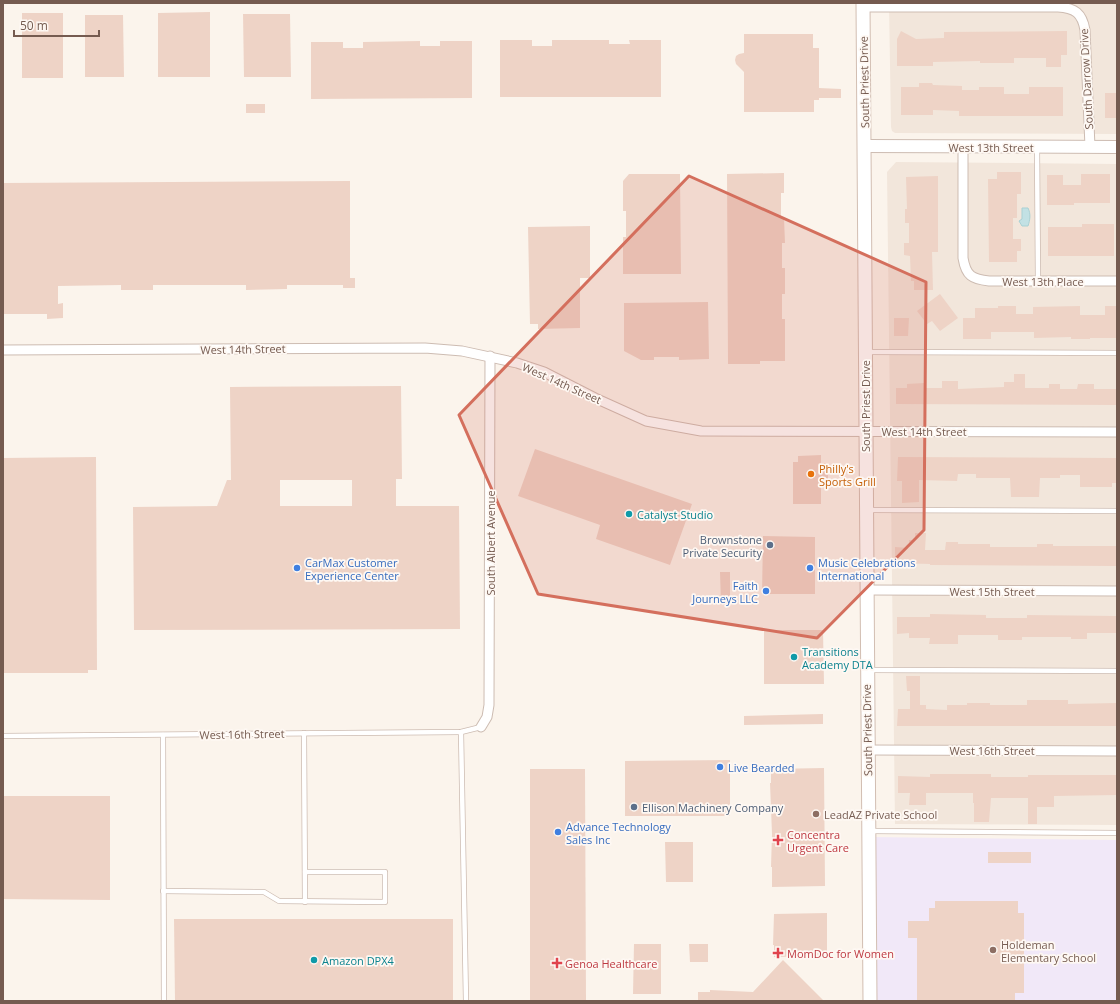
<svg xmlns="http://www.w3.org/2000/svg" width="1120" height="1004" font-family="'Open Sans',sans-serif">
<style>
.residential{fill:#f2e6db}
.education{fill:#f1e8f8}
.water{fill:#c2e1e4;stroke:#a9d1d4}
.building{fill:#eed3c6;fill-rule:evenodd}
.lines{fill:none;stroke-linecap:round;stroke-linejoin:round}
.service-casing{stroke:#cdbcb2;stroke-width:6}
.minor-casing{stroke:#cdbcb2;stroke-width:11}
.tertiary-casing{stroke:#cdbcb2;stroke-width:14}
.secondary-casing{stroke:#d2beb2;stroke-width:15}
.service{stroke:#fff;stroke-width:4.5}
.minor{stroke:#fff;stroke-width:9}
.tertiary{stroke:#fff;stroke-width:12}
.secondary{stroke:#fff;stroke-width:13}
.marked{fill:#d46f5d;fill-opacity:0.2;stroke:#d46f5d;stroke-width:3;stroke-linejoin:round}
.food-dot{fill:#e8710a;stroke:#fef8f3;stroke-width:1.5}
.culture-dot{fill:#0f9aa8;stroke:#fef8f3;stroke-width:1.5}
.service-dot{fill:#5c6f8a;stroke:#fef8f3;stroke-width:1.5}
.shop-dot{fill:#3f7fe0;stroke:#fef8f3;stroke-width:1.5}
.education-dot{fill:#8d6e63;stroke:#fef8f3;stroke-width:1.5}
.health-dot{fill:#e0444e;stroke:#fef8f3;stroke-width:1.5}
.labels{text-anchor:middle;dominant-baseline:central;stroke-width:3.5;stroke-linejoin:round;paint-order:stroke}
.street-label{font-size:11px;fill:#755b50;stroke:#fef8f3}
.food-label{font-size:11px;fill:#c56008;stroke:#fef8f3;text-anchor:start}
.culture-label{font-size:11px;fill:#0d838f;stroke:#fef8f3;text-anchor:start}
.service-label{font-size:11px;fill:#4e5e75;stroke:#fef8f3;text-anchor:end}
.shop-label{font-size:11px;fill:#366cbe;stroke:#fef8f3;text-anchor:start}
.education-label{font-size:11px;fill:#785e54;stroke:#fef8f3;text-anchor:start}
.health-label{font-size:11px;fill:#be3a42;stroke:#fef8f3;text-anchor:start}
</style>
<rect width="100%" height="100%" fill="#fbf4ec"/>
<!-- residential -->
<g class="residential">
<path d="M889 3H1117V134L895 133 892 131 891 127Z"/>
<path d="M896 162 1117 164V825L895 824 887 172Z"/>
</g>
<!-- education -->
<path class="education" d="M868 837 1117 840V1001H870Z"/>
<!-- water -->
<path class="water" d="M1022 208H1028C1031 214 1030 220 1028 226H1022L1019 221 1022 219Z"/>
<!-- building -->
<g class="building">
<path d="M210 12V77H158V13Z"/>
<rect x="22" y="13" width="41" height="65"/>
<path d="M243 14H290L291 77H244Z"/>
<path d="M85 15H123L124 77H85Z"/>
<path d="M901 31 916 39 944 38V32L1067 31V55H1061V67H1046V58H1014V63H980V61L933 62V66H897V39Z"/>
<path d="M744 34H813V48H819V88L841 89V98H819V100H814V112H744V72L736 64 735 60 736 56 739 54 744 53Z"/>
<path d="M500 40H532V46H552V40H609V44H630L629 40H661V97H500Z"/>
<path d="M420 41V46H440V41H472V98L311 99V42H343V48H363V42Z"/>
<path d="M919 83H932L933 85 962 86V90H979V87H1004V94H1029V87H1063V116H959V111L933 110V115H901V87H919Z"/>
<rect x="1105" y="93" width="12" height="25"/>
<rect x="246" y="104" width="19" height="9"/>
<path d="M997 172H1021V194H1017V218H1013V239H1021V251H1017V262H989L988 179H997Z"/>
<path d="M784 173V193H781V218H784L785 243H782V268H785V294H782V319H785V361H760V364H728L727 174Z"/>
<path d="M629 174H680L681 274H623V237H626V211H623V181Z"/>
<path d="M1081 174H1110V203H1074V205H1047V175H1063V185H1081Z"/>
<path d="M938 176V252H932L933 290H914V281H911L910 256 904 255V243H909V223H905V209H907L906 177Z"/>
<path d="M350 181V278H355V288H343V285H287V289L246 290V285H153V290H121V285L58 286V304L63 303V318L47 319V314H3V183Z"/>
<path d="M1082 224H1114V256H1048V227H1082Z"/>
<path d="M590 226V278H580V328L538 329V324H530L528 227Z"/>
<path d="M940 294 958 318 940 331 932 321 927 324 917 311Z"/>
<path d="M708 302 709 359 679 360V357H654V360H641L624 351V303Z"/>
<path d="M998 306H1016V314H1033V307L1080 306V315H1105V306H1117V338H1090V339H1071V337L1034 338V332H991V339H963V318H975V308H998Z"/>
<path d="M894 318H909L908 336H894Z"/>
<path d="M1014 374H1025V388H1049V384H1060V389H1077L1078 384H1094V389H1117V405L896 404V388H907V384L924 383V388H942V381H958V389L1004 387V382H1014Z"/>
<path d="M401 386 402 479H396V506H459L460 629 134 630 133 507 217 506 227 480H231L230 387ZM280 480H352V506H280Z"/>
<path d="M535 449 692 504 670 565 596 539 600 525 518 496Z"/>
<path d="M821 455V463H828V486H821V504H793V462H798V456Z"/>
<path d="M96 457 97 670H88V673H3V458Z"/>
<path d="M898 457 1117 458V483H1112V487H1080V475H1060V478H1040L1039 497H1011L1010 478H976V474H958L957 481 919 480V502L902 503V481H897Z"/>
<path d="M915 533H926L925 550H945L946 542H958V544H990V547H1037V544H1053V546H1117V566L930 565V564L895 563V547L909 548V540H915Z"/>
<path d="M763 536 815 537V594H762Z"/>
<path d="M720 572H730V605H721Z"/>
<path d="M930 614 986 615V618H1027V615L1117 616V633H1087V639H1071V637H1022V640H998V635H958V644H929L930 638H909V633L897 634V617H930Z"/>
<path d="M764 630H823L824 684H764Z"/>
<path d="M906 676H920V705H926V709L947 710V705H967V703H990V705H1027V700H1068V704L1117 703V726H897L898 709H910V691H907Z"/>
<path d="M823 714V724L744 725V716Z"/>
<path d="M730 760V816H625V761Z"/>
<path d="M824 768 825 886 772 887V867H771L772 834 770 783H771V769Z"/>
<path d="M530 769H585L586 1001H530Z"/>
<path d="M930 774H991V777H1028V775H1117V795L1054 796V807H1037V824H1028V798H991L989 822H974V803H973V793H926V805H909L910 793H898V776L930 777Z"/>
<path d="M3 796H110V900L3 899Z"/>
<path d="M665 842H693V882H666Z"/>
<rect x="988" y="852" width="43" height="11"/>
<path d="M935 901H1018V913H1024V993H1015V1001H917V938H908V921H929V908H935Z"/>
<path d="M827 913V956L774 957V945H773L774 914Z"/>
<path d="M174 919H453V1001H175Z"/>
<path d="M634 944H661V994H633Z"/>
<path d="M689 944H708V962H690Z"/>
<path d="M783 960 824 1001H698V992H710V990L753 992Z"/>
</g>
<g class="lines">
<!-- service casing -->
<g class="service-casing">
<g id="service">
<path d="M1037 147 1038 281"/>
<path d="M867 352 1117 353"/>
<path d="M869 510 1117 511"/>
<path d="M869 670 1117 671"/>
<path d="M461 732 466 1001"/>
<path d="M304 733 305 902"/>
<path d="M163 735 164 1001"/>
<path d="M3 736 461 732 481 727"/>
<path d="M871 831 1117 833"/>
<path d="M163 891 264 892 279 901 385 902V872H305"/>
</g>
</g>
<!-- minor casing -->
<g class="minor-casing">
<g id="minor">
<path d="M863 7H1058C1075 8 1082 13 1085 30L1090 147"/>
<path d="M963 147V258C966 276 972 279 989 281H1117"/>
<path d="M3 350 425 348 462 351 517 363 544 372 595 398 646 421 701 431 1117 432"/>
<path d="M866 590 1117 591"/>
<path d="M481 727 487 717 489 705 490 356"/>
<path d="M868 750 1117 751"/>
</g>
</g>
<!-- tertiary casing -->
<g class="tertiary-casing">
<path id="tertiary" d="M865 146 1117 147"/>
</g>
<!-- secondary casing -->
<g class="secondary-casing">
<path id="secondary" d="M863 3 870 1001"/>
</g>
<!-- service -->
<use href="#service" class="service"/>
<!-- minor -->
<use href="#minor" class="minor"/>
<!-- tertiary -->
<use href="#tertiary" class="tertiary"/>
<!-- secondary -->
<use href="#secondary" class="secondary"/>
</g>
<!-- marked area -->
<path class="marked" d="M689 176 926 282 924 530 817 638 538 594 459 415Z"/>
<!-- markers -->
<circle class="food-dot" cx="811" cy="474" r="4"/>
<g class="culture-dot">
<circle cx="629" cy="514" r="4"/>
<circle cx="794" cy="657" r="4"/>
<circle cx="314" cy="960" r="4"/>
</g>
<g class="service-dot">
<circle cx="770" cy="545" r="4"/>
<circle cx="634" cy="807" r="4"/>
</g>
<g class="shop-dot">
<circle cx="297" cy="568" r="4"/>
<circle cx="810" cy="568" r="4"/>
<circle cx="766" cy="591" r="4"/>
<circle cx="720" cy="767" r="4"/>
<circle cx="558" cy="832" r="4"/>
</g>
<g class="education-dot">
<circle cx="816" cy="814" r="4"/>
<circle cx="993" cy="950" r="4"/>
</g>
<g class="health-dot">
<path d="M776 834h4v4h4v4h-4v4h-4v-4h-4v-4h4z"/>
<path d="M776 947h4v4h4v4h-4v4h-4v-4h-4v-4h4z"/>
<path d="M555 957h4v4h4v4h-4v4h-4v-4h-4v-4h4z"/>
</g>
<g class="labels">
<!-- street labels -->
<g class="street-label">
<text transform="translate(1086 79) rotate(-93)">South Darrow Drive</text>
<text transform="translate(864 82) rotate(-91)">South Priest Drive</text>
<text x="991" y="147">West 13th Street</text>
<text x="1043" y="281">West 13th Place</text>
<text transform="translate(243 349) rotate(-1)">West 14th Street</text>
<text transform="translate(562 383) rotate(24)">West 14th Street</text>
<text transform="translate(865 406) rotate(-90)">South Priest Drive</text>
<text x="924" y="431">West 14th Street</text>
<text transform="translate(490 543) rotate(-90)">South Albert Avenue</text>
<text x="992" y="591">West 15th Street</text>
<text transform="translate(867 730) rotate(-91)">South Priest Drive</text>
<text transform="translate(242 734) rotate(-1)">West 16th Street</text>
<text x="992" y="750">West 16th Street</text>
</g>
<!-- food labels -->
<g class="food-label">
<text x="819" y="468">Philly's<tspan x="819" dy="13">Sports Grill</tspan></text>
</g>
<!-- culture labels -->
<g class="culture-label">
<text x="637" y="514">Catalyst Studio</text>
<text x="802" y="651">Transitions<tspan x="802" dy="13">Academy DTA</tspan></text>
<text x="322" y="960">Amazon DPX4</text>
</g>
<!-- service labels -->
<g class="service-label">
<text x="762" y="539">Brownstone<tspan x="762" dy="13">Private Security</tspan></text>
<text x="642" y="807" text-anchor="start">Ellison Machinery Company</text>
</g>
<!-- shop labels -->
<g class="shop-label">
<text x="305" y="562">CarMax Customer<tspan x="305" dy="13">Experience Center</tspan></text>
<text x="818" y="562">Music Celebrations<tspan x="818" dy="13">International</tspan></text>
<text x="758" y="585" text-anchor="end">Faith<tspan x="758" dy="13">Journeys LLC</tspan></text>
<text x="728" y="767">Live Bearded</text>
<text x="566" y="826">Advance Technology<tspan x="566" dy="13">Sales Inc</tspan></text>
</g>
<!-- education labels -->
<g class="education-label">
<text x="824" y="814">LeadAZ Private School</text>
<text x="1001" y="944">Holdeman<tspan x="1001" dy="13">Elementary School</tspan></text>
</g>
<!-- health labels -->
<g class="health-label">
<text x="787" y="834">Concentra<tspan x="787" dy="13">Urgent Care</tspan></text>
<text x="787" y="953">MomDoc for Women</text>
<text x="565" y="963">Genoa Healthcare</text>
</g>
</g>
<!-- border -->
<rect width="1120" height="1004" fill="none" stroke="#755b50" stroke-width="8"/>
<!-- scale -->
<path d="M14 30v6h85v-6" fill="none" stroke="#755b50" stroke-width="2"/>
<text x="20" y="30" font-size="12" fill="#755b50" stroke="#fef8f3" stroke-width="3" paint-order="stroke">50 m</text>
</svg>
